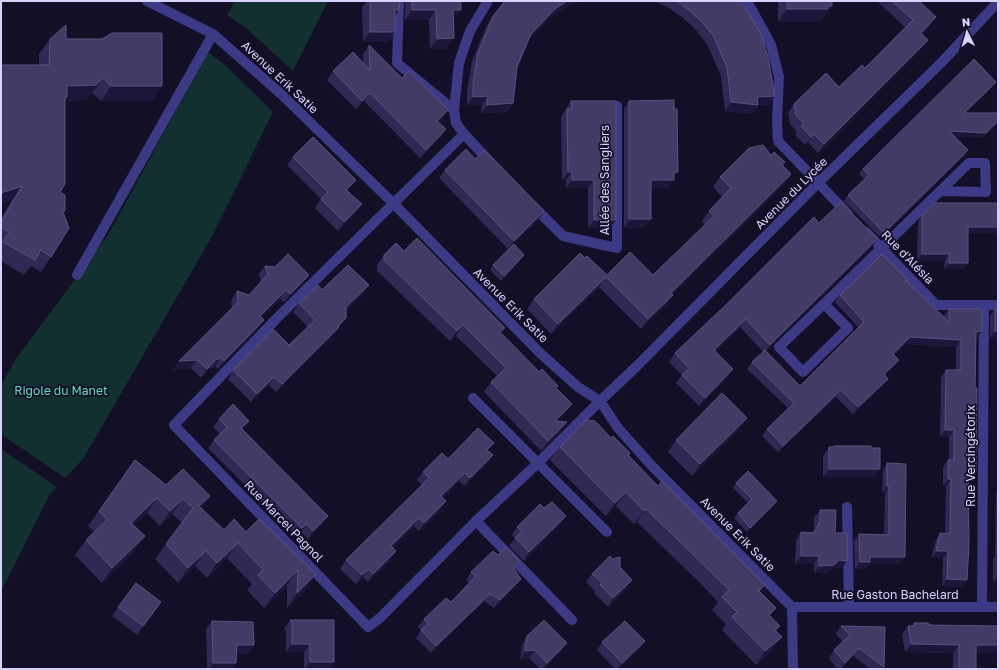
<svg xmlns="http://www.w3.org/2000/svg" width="999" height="670" font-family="'Golos Text',sans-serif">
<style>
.green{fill:#12302f}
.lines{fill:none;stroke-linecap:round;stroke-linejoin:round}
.minor{stroke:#3d3a85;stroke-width:10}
.wall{fill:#312854}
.shaded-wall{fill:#1d163a}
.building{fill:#433a66;stroke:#5a527e}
.labels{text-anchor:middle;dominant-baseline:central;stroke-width:3.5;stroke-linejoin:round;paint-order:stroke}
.street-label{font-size:12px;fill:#d9d4ff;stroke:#130f26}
.park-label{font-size:12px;fill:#5fe0c0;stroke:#130f26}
</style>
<rect width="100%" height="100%" fill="#130f26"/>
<!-- green -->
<g class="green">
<path d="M235 1H328L293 71 246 28 227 15Z"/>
<path d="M208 52 224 64 273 112 214 233 83 459 65 478 1 434V386L15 360 108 235Z"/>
<path d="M1 449 57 487 50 494 1 592Z"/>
</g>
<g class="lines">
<!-- minor -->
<g class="minor">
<path d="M147 1 213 34 281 94 394 204 540 353 578 387 600 401 618 428 651 465 792 607 793 669"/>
<path d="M399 1 397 63 454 110"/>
<path d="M488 1 470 31 459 63 454 110 456 123 464 134 276 319 174 425 368 627 380 618 476 521 538 463 600 401 637 366 818 183 942 62 998 2"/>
<path d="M747 1 771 45 779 77 777 121 778 141 848 214"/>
<path d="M464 134 490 162"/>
<path d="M532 205 563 236 617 248V106"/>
<path d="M866 232 936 305H998"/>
<path d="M77 275 213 34"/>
<path d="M824 304 848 328 803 372 779 347C843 286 906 224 969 163H985L986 192 940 191"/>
<path d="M473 398 607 532"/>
<path d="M847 507 849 607"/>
<path d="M476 521 572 620"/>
<path d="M792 607H998"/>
<path d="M982 607 984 305"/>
</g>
</g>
<!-- wall -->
<g class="wall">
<path d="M367 1H400L399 10 395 15V32L388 42H363L362 7Z"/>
<path d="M405 1H461L454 20H453L446 49H430L429 20H405Z"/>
<path d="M505 1H579L564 8 549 18 529 39 517 67 513 103 507 112 481 113 482 105H467V91L472 61 487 25Z"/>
<path d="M654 1H740L775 96 769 105 758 106 752 114 725 111 721 76 707 44 696 30 683 18 669 8Z"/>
<path d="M778 1H832V6L823 18H822L820 22H778Z"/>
<path d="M877 1H919L930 25 922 34 928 40 922 48 818 153 808 142 805 145 795 135 797 132 790 124 788 113 794 104 839 87 865 68 905 27Z"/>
<path d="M50 39H66L162 86 151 101H101L92 93 85 100 65 101 60 192 63 212 51 257 41 272 31 266 24 275 1 261V219L12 200 1 204V65H39V54Z"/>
<path d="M369 45 402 78 448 110 442 119 439 122 446 129 440 138 420 158 364 101 356 109 327 80 333 71 363 63V54Z"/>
<path d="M992 87 966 113 983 138 954 136 965 155 881 238 844 201 848 195 865 179 859 174 863 169Z"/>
<path d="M571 101 610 228H588V188H566V180H562L561 117Z"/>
<path d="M629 101 674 109 678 172 674 177 668 188H651L645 227 624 228V109Z"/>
<path d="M998 144V180H997V146Z"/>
<path d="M771 155 785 162 782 166 791 174 784 184 673 294 666 305 641 329 599 287 551 334 527 309 534 299 585 258 607 275H653L705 225 702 221 709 211 722 197 713 187 720 177Z"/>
<path d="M293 157 350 188 348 191 362 204 356 213 338 231 315 208 321 199 287 165Z"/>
<path d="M475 159 544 211 538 220 508 249 439 178 445 170Z"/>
<path d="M922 215 968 233V263L963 269H944L945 261H917L918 222Z"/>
<path d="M819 223 877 239 872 247 766 351 800 386 858 327 835 302 840 295 908 280 906 281 944 317V316L949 309 977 338H976L972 478H968L967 580 963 587 942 586 943 558H931L936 540 940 533H945L946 486H943V467L948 460H949V437H940L941 377 946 370H956V347L905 344 894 355 899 360 894 366 885 375 883 385 853 414 836 397 778 452 762 436 767 429 788 408 747 369 752 362 763 352 740 327 716 351 728 377 699 406 676 383 682 375 669 362 675 353 729 302Z"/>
<path d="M404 251 501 333 556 388 565 414 558 421 560 432 541 451 484 392 491 382 497 376 456 336 450 341 377 271V265L384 255Z"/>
<path d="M524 255 521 260 501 281 490 270 493 265Z"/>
<path d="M265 266 303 284 284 302 280 299 261 317 258 328 218 369 215 366 211 369 210 368 201 378 191 368 173 370 179 361 232 308 231 300 237 291 249 295 261 281 259 274Z"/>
<path d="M322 290 363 294 346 310V318L333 336 276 392 269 385 251 402 228 379 233 370 289 345 308 327 293 312 299 303Z"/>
<path d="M995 309H998V339L990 338V316Z"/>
<path d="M219 419 243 430 322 524 308 539 301 532 297 537 208 448 214 440 220 434 213 427Z"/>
<path d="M738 430 692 476 668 452 676 440Z"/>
<path d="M611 438 630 453 628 455 760 592 770 616 780 626 776 631 772 651 756 665 722 630 726 624 712 610 718 602 700 583 637 522 634 524 616 506 606 516 550 460 560 447Z"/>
<path d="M834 446 874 477H823V456L829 447H833Z"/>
<path d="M488 451 493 455 487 464 464 486 459 481 443 498 441 510 419 531 414 526 393 547 396 551 391 559 368 582 363 577 356 584 340 569 346 560 422 485 417 480 423 472 448 459Z"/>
<path d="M135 460 166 485 210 496 201 508 224 530 246 532 316 574 305 590 287 608V585L264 608 247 590 252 584 227 558 207 578 195 566 178 583 155 559 182 523 172 514 160 526 147 513 134 525V551L102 583 75 555 86 540 94 532 88 526Z"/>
<path d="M887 463 900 564H869L865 569H855L854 541 859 534H884L885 493H882L883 470Z"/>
<path d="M736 483 777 501 774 505 747 532 734 518 738 513 748 503 733 488Z"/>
<path d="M998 491V582H993V559L995 556 996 493Z"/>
<path d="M820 510 835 533 842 568H833L828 573H814V564H795L796 540 801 532 812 533 814 529V518Z"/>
<path d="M560 524 524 561 509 546 515 538 512 535 517 527Z"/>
<path d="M498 555 520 562 515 570V586L494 608 484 601 431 653 416 638 421 630 418 627 424 619 451 602 469 583 466 580 471 572Z"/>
<path d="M620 567 627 588 608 607 594 593 595 591 586 582 592 574Z"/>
<path d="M118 607 155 611 137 635 112 616Z"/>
<path d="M290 620 334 662 329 669H304V652H286V631L284 629Z"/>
<path d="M212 621 254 645 248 654 236 653V663L232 669H207L206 629Z"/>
<path d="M914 623 929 625 976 654V669H953V653L905 652 902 634 908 626H912Z"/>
<path d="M841 626 884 667 882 669H871L853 656 841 669H837L829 658 834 650 843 642 836 634Z"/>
<path d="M527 636 561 652 543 669H540L529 658 520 660 522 645Z"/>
<path d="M645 641 639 649 618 669H615L597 650 602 642Z"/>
</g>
<!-- shaded-wall -->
<g class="shaded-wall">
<path d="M567 1H579L564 8 549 18 525 43 531 34 555 9Z"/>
<path d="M828 6H832L823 18H822L820 22H778L787 9Z"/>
<path d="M395 10H399L392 20Z"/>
<path d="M412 10H436L429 20H405Z"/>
<path d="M453 10H461L454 20H445Z"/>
<path d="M936 17 930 25 915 42 921 33Z"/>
<path d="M370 32H395L388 42H363Z"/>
<path d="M454 38 446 49H430L437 39Z"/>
<path d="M928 40 922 48 818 153 824 144Z"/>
<path d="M103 78 92 93 85 100 64 101 67 86Z"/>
<path d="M996 82 992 87 960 118 964 113Z"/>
<path d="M111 86H162L151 101H101Z"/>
<path d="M370 93 364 101 356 109 362 101Z"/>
<path d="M488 96 482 105H467L473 97Z"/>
<path d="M775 96 769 105 758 106 752 114 725 111 731 102 757 97Z"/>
<path d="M513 103 507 112 481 113 487 105Z"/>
<path d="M448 110 442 119 431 130 437 121Z"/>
<path d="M998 121V123L983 138 945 136 949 131Z"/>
<path d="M446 129 440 138 420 158 426 150Z"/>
<path d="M814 134 808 142 805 145 811 137Z"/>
<path d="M968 150 965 155 881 238 884 233Z"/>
<path d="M568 172H572L566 180H562Z"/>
<path d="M674 172H678L672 180H674L668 188H645L651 180Z"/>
<path d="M791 174 784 184 664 303 671 293Z"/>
<path d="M356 180 350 188 340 198 346 190Z"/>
<path d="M572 180H594L588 188H566Z"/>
<path d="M22 186 12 200 1 204V193Z"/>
<path d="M362 204 356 213 338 231 344 222Z"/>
<path d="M544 211 538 220 508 249 514 241Z"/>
<path d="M629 219H651L645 227 624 228Z"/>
<path d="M594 220H616L610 228H588Z"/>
<path d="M968 227H998V233H964Z"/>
<path d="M877 239 872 247 764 353 770 345Z"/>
<path d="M922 254H949L945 261H917Z"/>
<path d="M524 255 521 260 501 281 504 276Z"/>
<path d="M949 263H968L963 269H944Z"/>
<path d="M309 275 303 284 284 302 290 294Z"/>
<path d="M606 277 599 287 551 334 558 324Z"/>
<path d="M369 285 363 294 341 315 346 307Z"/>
<path d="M286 290 280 299 254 325 260 316Z"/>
<path d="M673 295 666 305 641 329 648 319Z"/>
<path d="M346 318 333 336 276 392 282 384Z"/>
<path d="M746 319 740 327 709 358 714 350Z"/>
<path d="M264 320 258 328 218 369 224 361Z"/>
<path d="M463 325 456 336 450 341 457 331Z"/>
<path d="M982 331 977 338 971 339 976 332Z"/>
<path d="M995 331H998V339L990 338Z"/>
<path d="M910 337 961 340 956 347 905 344 888 361 893 354Z"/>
<path d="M221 357 215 366 211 369 217 360Z"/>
<path d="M216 359 210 368 201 378 207 369Z"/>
<path d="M197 360 191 368 173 370 179 361Z"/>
<path d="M899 360 894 366 879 381 884 374Z"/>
<path d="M733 369 728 377 699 406 705 398Z"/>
<path d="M274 377 269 385 251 402 257 394Z"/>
<path d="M888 379 883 385 853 414 858 407Z"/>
<path d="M841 390 836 397 778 452 783 446Z"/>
<path d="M572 404 565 414 548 431 555 421Z"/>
<path d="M747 418 738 430 692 476 700 464Z"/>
<path d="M249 421 243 429 236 437 241 428Z"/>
<path d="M567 422 560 432 541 451 548 441Z"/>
<path d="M945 430H954L949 437H940Z"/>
<path d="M493 455 487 464 464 486 470 478Z"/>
<path d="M829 469H880L874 477H823Z"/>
<path d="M968 471H976L972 478H964Z"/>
<path d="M465 473 459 481 436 505 441 496Z"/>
<path d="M948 479H951L946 486H943Z"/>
<path d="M887 486H889L885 493H882Z"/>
<path d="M626 492 616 506 606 516 615 503Z"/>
<path d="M210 496 199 511V506Z"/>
<path d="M157 498 147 513 121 538 131 523Z"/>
<path d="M183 499 172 514 160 526 170 511Z"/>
<path d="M446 501 441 510 419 531 424 523Z"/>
<path d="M777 501 774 505 747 532 750 528Z"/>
<path d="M646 509 637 522 634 524 644 511Z"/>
<path d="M328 516 322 524 308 539 313 531Z"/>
<path d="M566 516 560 524 524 561 529 552Z"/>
<path d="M419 518 414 526 386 554 391 546Z"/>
<path d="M307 524 301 532 297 537 302 528Z"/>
<path d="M145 536 134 551 102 583 112 568Z"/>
<path d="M238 543 227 558 207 578 217 563Z"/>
<path d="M206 551 195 566 178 583 188 568Z"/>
<path d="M396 551 391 559 368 582 373 574Z"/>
<path d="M936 551H948L943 558H931Z"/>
<path d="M801 556H819L814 564H795Z"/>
<path d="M870 557H905L900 564H869L865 569H855L860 562Z"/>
<path d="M839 560 847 561 842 568H833L828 573H814L819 566Z"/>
<path d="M369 569 363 577 356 584 362 575Z"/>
<path d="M298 570 287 585 264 608 275 593Z"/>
<path d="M316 574 305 590 287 608 297 593Z"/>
<path d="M998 575V582H993Z"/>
<path d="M521 579 515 586 494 608 500 600Z"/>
<path d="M947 579 967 580 963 587 942 586Z"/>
<path d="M632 580 627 588 608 607 613 598Z"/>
<path d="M490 594 484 601 431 653 436 646Z"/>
<path d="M161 602 155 611 137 635 143 626Z"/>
<path d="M776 608 766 621 769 615Z"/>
<path d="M782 637 772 651 756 665 765 651Z"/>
<path d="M645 641 639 649 617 669 622 663Z"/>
<path d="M567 643 561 652 543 669 547 663Z"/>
<path d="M292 644H310L304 652H286Z"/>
<path d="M911 644 959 645 953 653 905 652Z"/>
<path d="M237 645H254L248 654 231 653Z"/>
<path d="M976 645H998V653L970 654Z"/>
<path d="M859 648 853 656 841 669 845 663Z"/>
<path d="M535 650 529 658 520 660 525 651Z"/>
<path d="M310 662H334L329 669H305Z"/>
<path d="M213 663H236L232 669H209Z"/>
</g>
<!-- building -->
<g class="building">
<path d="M370 1H400L399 10H395V32H370Z"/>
<path d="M412 1H461V10H453L454 38 437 39 436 10H412Z"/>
<path d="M505 1H567L555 9 531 34 517 67 513 103 487 105 488 96 473 97V83L478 53 493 16Z"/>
<path d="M677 1H740L750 15 761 34 768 57 775 96 757 97 758 105 731 102 727 67 713 35 702 22 689 10Z"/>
<path d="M787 1H832V6H828V9H787Z"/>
<path d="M892 1H919L936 17 921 33 928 40 824 144 814 134 811 137 801 126 804 124 796 115 794 104 826 73 839 87 862 65 865 68 913 20Z"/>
<path d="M66 25V39H102L112 33H162V86H111L103 78 96 85 67 86V97H65V184L60 192 65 195V211L63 212 69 228 51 257 41 250 35 260 3 242 9 232 1 227V222L22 186 1 193V65H49L50 39Z"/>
<path d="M369 45 402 78 409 71 448 110 437 121 446 129 426 150 370 93 362 101 333 71 353 52 370 70Z"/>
<path d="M974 59 996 82 964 113H998V121L986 133 949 131 968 150 884 233 848 195 869 175 863 169Z"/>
<path d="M674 100V109H677L678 172H674V180H651V219H629V101Z"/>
<path d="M571 101H616V220H594V180H572V172H568L567 109H572Z"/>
<path d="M313 137 356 180 346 190 362 204 344 222 321 199 328 192 293 157Z"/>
<path d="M763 145 771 155 774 152 785 162 782 165 791 174 671 293 673 295 648 319 606 277 558 324 534 299 580 253 585 258 587 256 607 275 630 252 653 275 714 216 709 211 731 188 720 177 749 148Z"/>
<path d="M466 149 475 159 485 150 544 211 514 241 445 170Z"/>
<path d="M841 202 877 239 770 345 746 319 714 350 733 369 705 398 682 375 689 368 675 353 729 302 814 217 819 223Z"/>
<path d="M935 203H998V227H968V263H949V254H922V215Z"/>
<path d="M417 238 505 328 500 332 539 372 542 369 558 386 556 388 572 404 555 421 567 422 548 441 491 382 506 368 463 325 457 331 384 260V255L396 243 404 251Z"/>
<path d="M514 244 524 255 504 276 493 265Z"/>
<path d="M288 254 309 275 290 294 286 290 260 316 264 320 224 361 221 357 217 360 216 359 207 369 197 360 179 361 238 302 237 291 249 295 268 274 265 266 275 267Z"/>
<path d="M882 254 908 280 906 281 949 322V309H982V331L976 332 975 388H977L976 471H968L969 544 967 580 947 579 948 551H936L940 533 950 534 951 479H948V460H954V430H945L946 370H961V340L910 337 893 354 899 360 884 374 888 379 858 407 841 390 783 446 767 429 794 403 752 362 765 350 800 386 864 322 840 295Z"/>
<path d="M348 265 369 285 346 307V318L338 326 339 327 282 384 274 377 257 394 233 370 273 329 289 345 315 320 299 303 318 285 322 290Z"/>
<rect x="995" y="309" width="3" height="22"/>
<path d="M722 393 747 418 700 464 676 440Z"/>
<path d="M233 404 249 421 241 428 328 516 313 531 307 524 302 528 214 440 227 427 219 419Z"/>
<path d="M586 420 595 421 611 438 613 436 630 453 628 455 658 486 662 481 765 585 759 591 776 608 769 615 780 626 775 630 782 637 765 651 732 617 737 612 722 597 729 590 709 570 646 509 644 511 626 492 615 503 560 447Z"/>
<path d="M478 428 494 443 487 450 493 455 470 478 465 473 441 496 446 501 424 523 419 518 391 546 396 551 373 574 369 569 362 575 346 560 429 478 423 472 442 453 448 459Z"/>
<path d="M834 446H871V448H880V469H829V447H834Z"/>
<path d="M135 460 166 485 183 469 210 496 199 506 224 530 234 519 246 532 259 519 316 574 297 593 298 570 275 593 258 575 263 570 238 543 217 563 206 551 188 568 166 544 193 508 183 499 170 511 157 498 131 523 145 536 112 568 86 540 107 520 99 511Z"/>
<path d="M887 463 906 464 905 557H870V562H860L859 534 889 535V486H887Z"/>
<path d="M748 471 777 501 750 528 738 513 752 499 736 483Z"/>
<path d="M552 502 566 516 529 552 515 538 522 531 517 527 540 504 544 508Z"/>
<path d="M820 510H836L835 533H847V561L839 560 834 565 819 566V556H801V532L814 533 820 521Z"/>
<path d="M506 547 520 562 514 569 521 579 500 600 490 594 436 646 421 630 428 624 424 619 446 598 451 602 476 576 471 572 493 551 498 555Z"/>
<path d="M610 556 612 559 620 557V567L632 580 613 598 600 585 602 583 592 574Z"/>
<path d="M136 583 161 602 143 626 118 607Z"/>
<path d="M290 620H334V662H310V644H292V622Z"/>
<path d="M544 620 567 643 547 663 535 650 525 651 527 636Z"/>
<path d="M212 621 253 622 254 645H237L236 663H213Z"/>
<path d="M625 621 645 641 622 663 602 642Z"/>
<path d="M914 623H928L929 625 998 626V645H976V669H959V645L911 644 908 626H914Z"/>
<path d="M841 626 885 627 884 667 859 648 845 663 834 650 850 635Z"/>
</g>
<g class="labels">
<!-- street labels -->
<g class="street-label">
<text transform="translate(280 77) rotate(43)">Avenue Erik Satie</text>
<text transform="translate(604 180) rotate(-90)">Allée des Sangliers</text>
<text transform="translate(791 193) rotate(-45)">Avenue du Lycée</text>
<text transform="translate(908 257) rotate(46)">Rue d'Alésia</text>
<text transform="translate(511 305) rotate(45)">Avenue Erik Satie</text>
<text transform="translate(970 456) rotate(-90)">Rue Vercingétorix</text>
<text transform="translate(284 521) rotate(46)">Rue Marcel Pagnol</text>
<text transform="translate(738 534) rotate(45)">Avenue Erik Satie</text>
<text x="895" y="594">Rue Gaston Bachelard</text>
</g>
<!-- park labels -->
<g class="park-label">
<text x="61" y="390">Rigole du Manet</text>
</g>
</g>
<!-- border -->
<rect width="999" height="670" fill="none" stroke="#d9d4ff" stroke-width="4"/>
<!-- north arrow -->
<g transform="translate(967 32) rotate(355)" stroke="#130f26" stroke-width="3" paint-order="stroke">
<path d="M0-3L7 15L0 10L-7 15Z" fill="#d9d4ff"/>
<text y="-6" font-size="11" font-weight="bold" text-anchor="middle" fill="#d9d4ff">N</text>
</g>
</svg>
